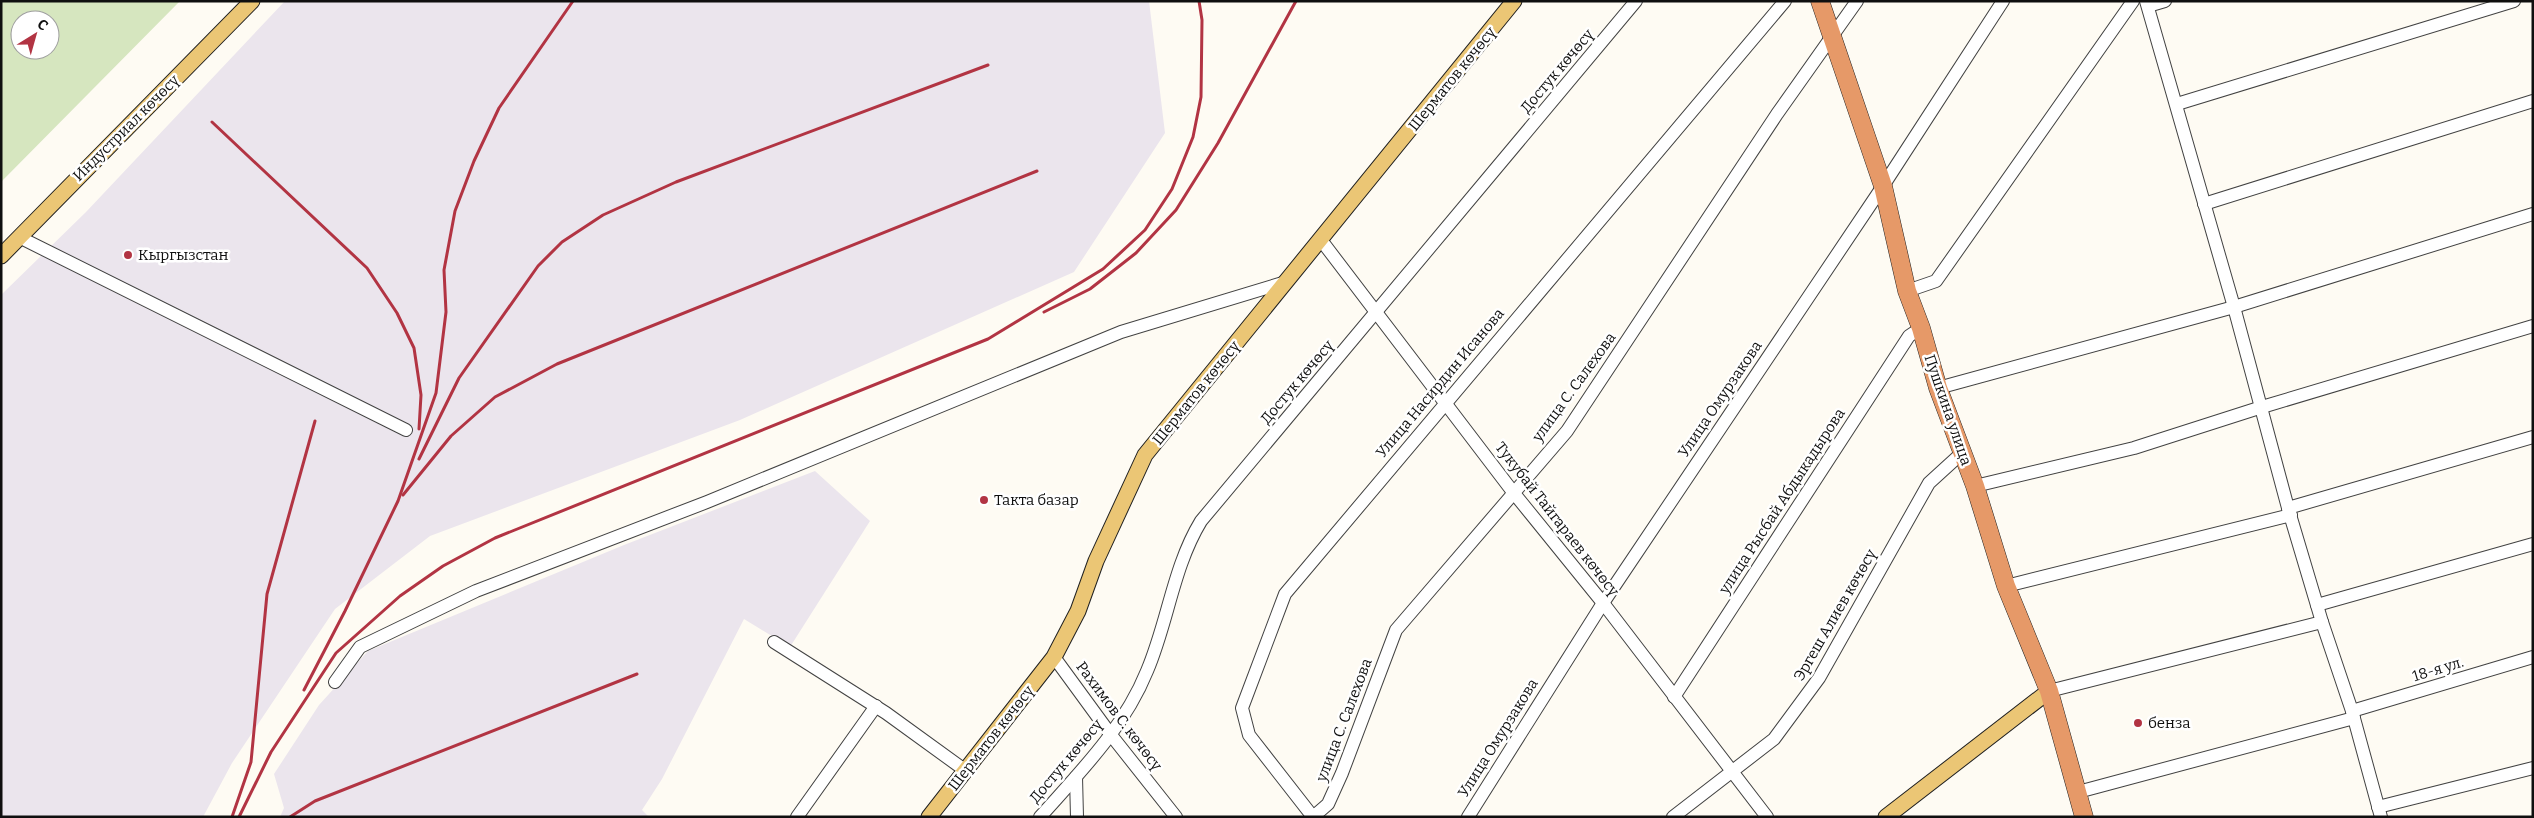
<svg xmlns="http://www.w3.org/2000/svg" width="2534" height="818" font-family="Bitter,serif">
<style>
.industrial{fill:#ebe5ed}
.green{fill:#d6e6bf;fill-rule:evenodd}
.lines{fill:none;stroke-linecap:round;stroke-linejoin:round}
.minor-casing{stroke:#424242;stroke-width:14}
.major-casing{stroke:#202020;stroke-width:17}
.highway-casing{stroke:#202020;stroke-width:19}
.minor{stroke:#fff;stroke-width:12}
.major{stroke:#ebc675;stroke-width:15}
.highway{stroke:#e69968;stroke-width:18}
.rail{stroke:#b23443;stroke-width:3}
.poi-dot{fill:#b23443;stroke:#fff;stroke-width:2}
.labels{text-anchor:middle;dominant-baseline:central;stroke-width:5;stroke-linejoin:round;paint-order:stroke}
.street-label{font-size:15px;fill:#0f0f0f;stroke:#fff}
.poi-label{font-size:15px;fill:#0f0f0f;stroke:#fff;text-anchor:start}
</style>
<rect width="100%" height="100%" fill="#fefbf3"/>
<!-- industrial -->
<g class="industrial">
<path d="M285 1H1149L1165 133 1074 272 740 420 430 536 335 609 232 763 203 817H1V295L86 212Z"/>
<path d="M815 471 870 521 790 647 744 619 662 779 642 810 649 817H280L284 808 274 774 319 705 368 651 624 545Z"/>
</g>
<!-- green -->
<path class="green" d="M1 1H180L1 182ZM20 20H50V50H20Z"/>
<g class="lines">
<!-- minor casing -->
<g class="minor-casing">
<g id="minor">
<path d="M2146 1 2234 307 2288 508 2322 622 2352 711 2381 817"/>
<path d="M2148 6 2165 1"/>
<path d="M2177 104 2514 1"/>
<path d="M2204 204 2533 101"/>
<path d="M19 237 406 430"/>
<path d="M1321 240 1513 492 1603 603 1767 817"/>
<path d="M1907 291 1936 281 2133 1"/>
<path d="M1938 388 2234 307 2533 214"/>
<path d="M1975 486 2134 448 2262 407 2533 326"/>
<path d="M2288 508 2533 437"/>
<path d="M2006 586 2291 515"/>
<path d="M2317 605 2533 544"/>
<path d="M774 642 886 713 966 771"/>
<path d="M1054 657 1111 735 1176 817"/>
<path d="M335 682 360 647 476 591 707 502 1121 332 1286 282"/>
<path d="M2049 691 2322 622"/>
<path d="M1674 697 1909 336 1921 328"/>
<path d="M2352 711 2533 657"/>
<path d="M1076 777 1077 817"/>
<path d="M2078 792 2354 718"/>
<path d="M2378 807 2533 768"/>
<path d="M797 817 876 706"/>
<path d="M1040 817C1080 772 1124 728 1147 671 1168 622 1173 567 1201 521L1636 1"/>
<path d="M1313 817 1249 735 1242 708 1285 594 1785 1"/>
<path d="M1313 817 1328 804 1342 773 1396 630 1567 431 1777 114 1857 1"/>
<path d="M1468 817 1603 603 1883 186 2003 1"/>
<path d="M1673 817 1774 739 1819 678 1929 483 1963 452"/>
</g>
</g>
<!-- major casing -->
<g class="major-casing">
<g id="major">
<path d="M1 256 252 1"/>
<path d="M929 817 1054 657 1078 611 1096 561 1145 455 1514 1"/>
<path d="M1886 817 2049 691"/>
</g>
</g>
<!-- highway casing -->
<g class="highway-casing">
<path id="highway" d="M1820 1 1883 186 1907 291 1921 328 1938 388 1975 486 2006 586 2049 691 2084 817"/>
</g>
<!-- minor -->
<use href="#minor" class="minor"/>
<!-- major -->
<use href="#major" class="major"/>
<!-- highway -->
<use href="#highway" class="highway"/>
<!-- rail -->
<g class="rail">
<path d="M212 122 367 268 397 313 414 348 421 395 419 429"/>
<path d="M1044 312 1090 289 1136 253 1176 210 1218 143 1296 1"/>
<path d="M419 459 459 378 538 266 562 242 603 215 676 182 988 65"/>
<path d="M403 495 451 436 495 397 557 364 1037 171"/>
<path d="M304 690 345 611 398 501 436 393 446 312 444 270 455 211 474 161 499 108 573 1"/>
<path d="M232 817 251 762 267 594 315 421"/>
<path d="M239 817 271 752 336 653 400 596 443 566 495 538 988 339 1103 269 1145 230 1172 189 1193 137 1201 97 1202 20 1199 1"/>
<path d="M290 817 315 801 637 674"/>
</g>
</g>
<!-- markers -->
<g class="poi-dot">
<circle cx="128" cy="255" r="5"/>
<circle cx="984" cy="500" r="5"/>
<circle cx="2138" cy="723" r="5"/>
</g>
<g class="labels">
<!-- street labels -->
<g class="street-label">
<text transform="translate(1557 71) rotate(-50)">Достук көчөсү</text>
<text transform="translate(1452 79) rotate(-51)">Шерматов көчөсү</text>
<text transform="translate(126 128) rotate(-45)">Индустриал көчөсү</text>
<text transform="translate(1297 382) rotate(-50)">Достук көчөсү</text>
<text transform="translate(1440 383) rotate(-50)">Улица Насирдин Исанова</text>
<text transform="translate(1574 387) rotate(-54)">улица С. Салехова</text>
<text transform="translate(1196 393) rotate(-51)">Шерматов көчөсү</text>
<text transform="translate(1720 399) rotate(-56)">Улица Омурзакова</text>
<text transform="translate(1948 410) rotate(71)">Пушкина улица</text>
<text transform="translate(1782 501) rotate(-57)">улица Рысбай Абдыкадырова</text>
<text transform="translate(1557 519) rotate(52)">Тукубай Тайгараев көчөсү</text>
<text transform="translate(1835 615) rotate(-60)">Эргеш Алиев көчөсү</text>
<text transform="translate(2438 669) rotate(-17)">18-я ул.</text>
<text transform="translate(1119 716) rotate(53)">Рахимов С. көчөсү</text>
<text transform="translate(1344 720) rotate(-69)">улица С. Салехова</text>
<text transform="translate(991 738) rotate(-52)">Шерматов көчөсү</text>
<text transform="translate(1498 738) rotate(-58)">Улица Омурзакова</text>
<text transform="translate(1066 761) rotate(-50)">Достук көчөсү</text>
</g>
<!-- poi labels -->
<g class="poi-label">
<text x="138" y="255">Кыргызстан</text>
<text x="994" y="500">Такта базар</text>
<text x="2148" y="723">бенза</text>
</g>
</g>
<!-- border -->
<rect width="2534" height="818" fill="none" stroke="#0f0f0f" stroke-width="5"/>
<!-- north arrow -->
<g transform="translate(35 35) rotate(37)"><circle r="24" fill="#ffffff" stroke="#9f9f9f"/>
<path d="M0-4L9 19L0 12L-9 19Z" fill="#b23443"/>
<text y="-8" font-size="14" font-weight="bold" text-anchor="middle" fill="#0f0f0f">С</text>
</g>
</svg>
